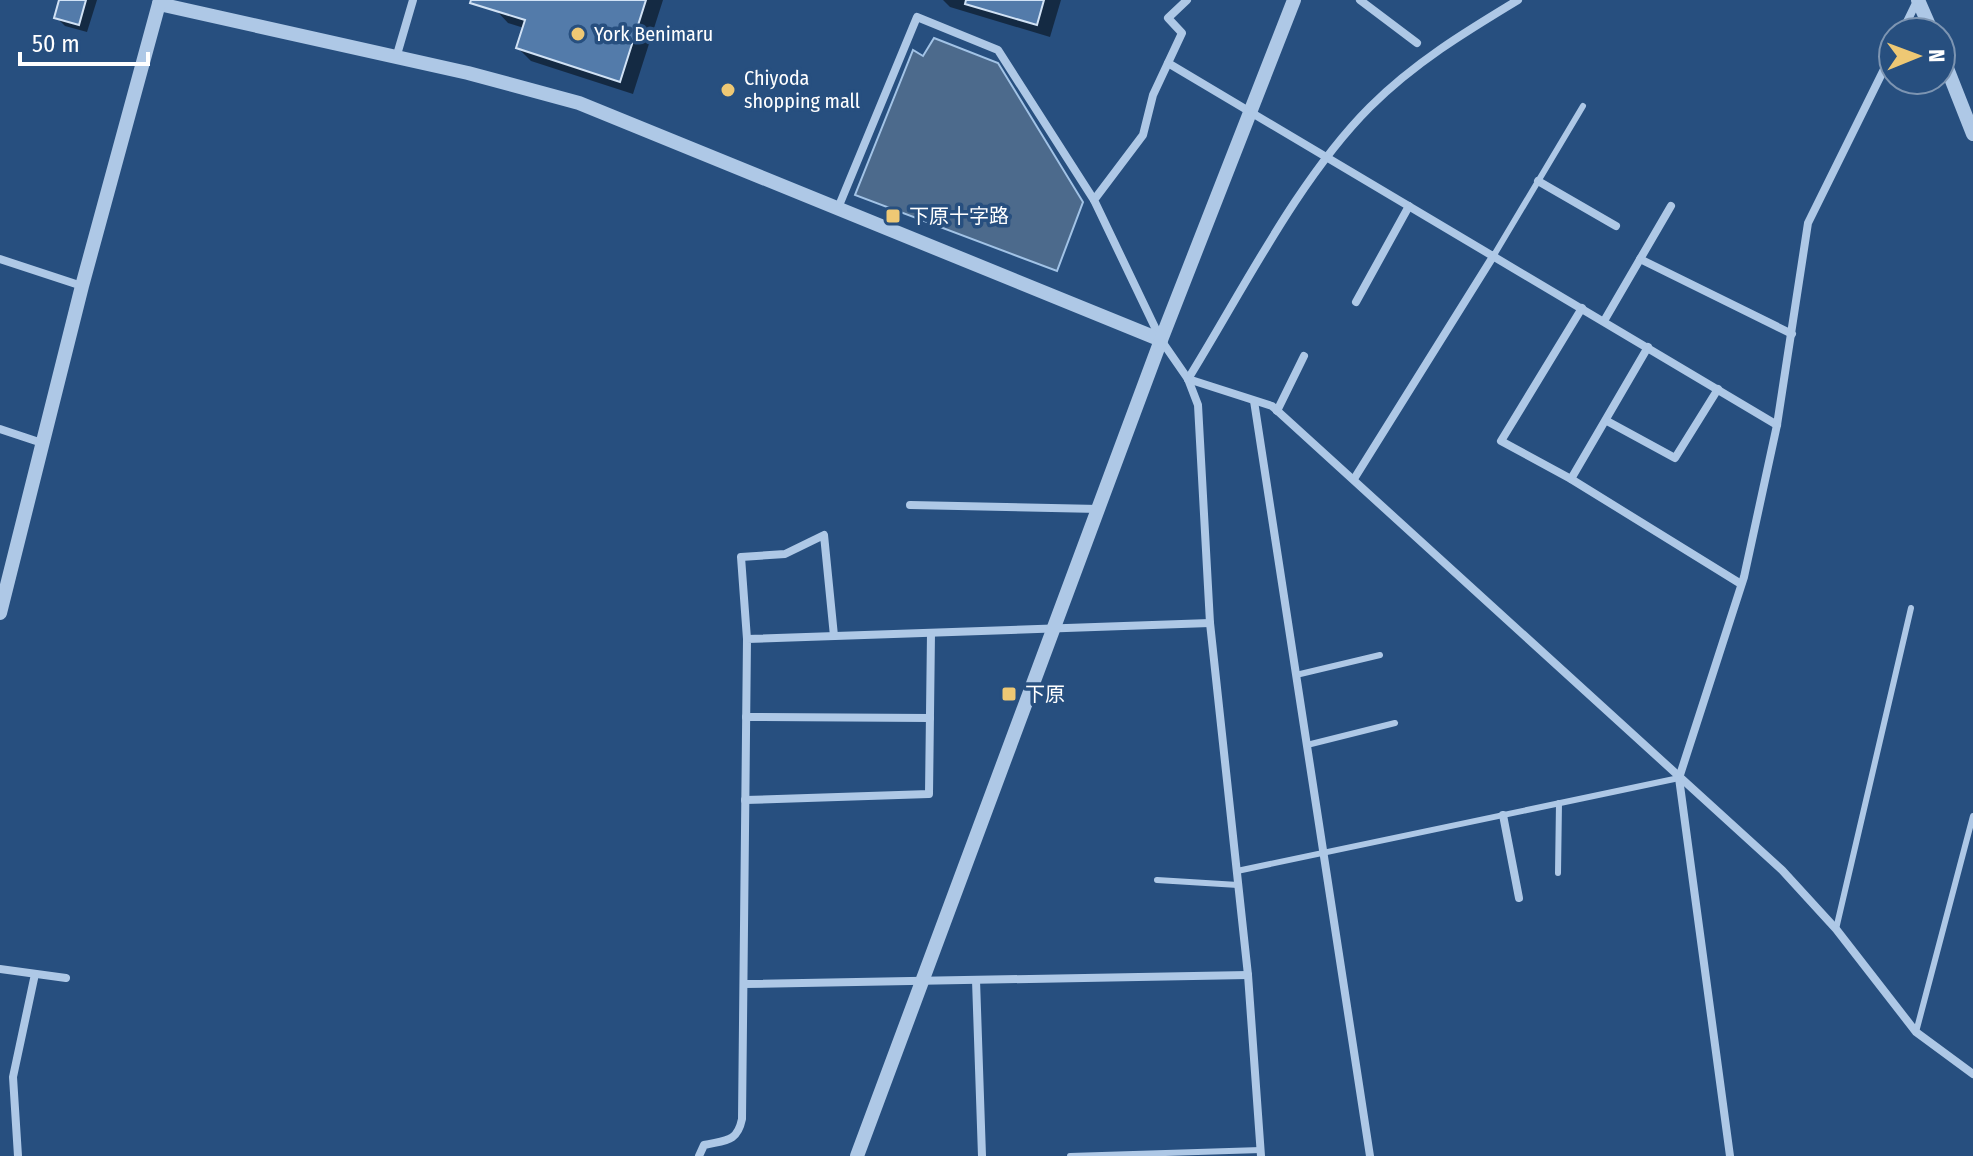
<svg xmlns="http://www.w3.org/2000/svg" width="1973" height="1156" font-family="'Fira Sans Condensed','Noto Sans JP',sans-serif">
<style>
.water{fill:#4c6a8c;stroke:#a2c3e6;stroke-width:2}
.shadow{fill:#0007}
.building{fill:#537baa;stroke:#d1e2f5;stroke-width:2}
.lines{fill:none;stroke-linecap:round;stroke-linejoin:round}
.service{stroke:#aec8e6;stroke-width:6}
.minor{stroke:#aec8e6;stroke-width:8}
.tertiary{stroke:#aec8e6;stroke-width:14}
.poi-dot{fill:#eec874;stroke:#274f7f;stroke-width:3}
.labels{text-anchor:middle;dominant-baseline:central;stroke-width:7;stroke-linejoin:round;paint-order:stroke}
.poi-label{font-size:20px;fill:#fff;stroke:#274f7f;text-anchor:start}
</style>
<rect width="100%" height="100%" fill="#274f7f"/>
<!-- water -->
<path class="water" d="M934 38 998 63 1083 202 1057 271 855 195 913 50 923 56Z"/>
<!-- shadow -->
<g class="shadow">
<path d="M62 0H97L87 32 65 26 56 17Z"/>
<path d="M498 0H663L633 94 531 61 518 48 524 28 508 23 495 9Z"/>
<path d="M943 0H1061L1050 37 950 7Z"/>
</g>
<!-- building -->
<g class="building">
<path d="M59 0H86L79 25 54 18Z"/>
<path d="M471 0H646L620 82 516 48 525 20 470 3Z"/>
<path d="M966 0H1044L1037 25 965 4Z"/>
</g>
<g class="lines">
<!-- service -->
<g class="service">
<path d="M1494 255 1583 106"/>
<path d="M1296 675 1380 655"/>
<path d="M1307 745 1395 723"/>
<path d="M1237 871 1679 778"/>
<path d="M1558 873 1559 803"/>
<path d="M1157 880 1238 885"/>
<path d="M1836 929 1911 608"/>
<path d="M1916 1032 1973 816"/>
<path d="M1070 1156 1261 1150"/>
</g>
<!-- minor -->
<g class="minor">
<path d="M1187 0 1168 18 1182 33 1153 95 1143 135 1094 200 1161 340 1188 379 1198 405 1210 623 1248 975 1261 1156"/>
<path d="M1360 0 1417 43"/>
<path d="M1902 32 1917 1"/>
<path d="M396 58 413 0"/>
<path d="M1168 63 1777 425"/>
<path d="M1538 181 1616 226"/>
<path d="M838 208 917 17 998 50 1094 200"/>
<path d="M0 259 82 286"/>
<path d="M1640 259 1792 334"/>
<path d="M1356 302 1409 206"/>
<path d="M1582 308 1501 441 1571 479 1741 584"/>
<path d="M1604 321 1671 206"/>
<path d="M1188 379 1272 406 1782 870 1836 929 1916 1032 1973 1074"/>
<path d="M1188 379C1242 292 1298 179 1370 107 1414 63 1465 32 1518 0"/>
<path d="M1254 401 1370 1156"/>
<path d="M1277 411 1304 356"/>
<path d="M1607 421 1675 458 1718 389"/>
<path d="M0 429 42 443"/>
<path d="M1354 479 1494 255"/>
<path d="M1571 479 1648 347"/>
<path d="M910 505 1099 509"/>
<path d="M747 639 741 557 785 554 824 535 834 636"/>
<path d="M746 717 930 718"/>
<path d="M745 800 929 794 931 633"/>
<path d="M1503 815 1519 898"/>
<path d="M0 969 66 978"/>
<path d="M976 980 982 1156"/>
<path d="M744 984 1248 975"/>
<path d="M18 1156 13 1077 35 974"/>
<path d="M699 1156 704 1145C725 1140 737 1143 742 1119L747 639 1210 623"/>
<path d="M1730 1156 1679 778 1744 577 1777 425 1808 223 1893 51"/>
</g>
<!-- tertiary -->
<g class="tertiary">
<path d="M1918 0 1932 32"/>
<path d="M159 4 468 73 579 103 1161 340"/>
<path d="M1941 53 1973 134"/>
<path d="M0 613 82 286 160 0"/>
<path d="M857 1156 1161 340 1294 0"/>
</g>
</g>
<!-- markers -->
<g class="poi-dot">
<circle cx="578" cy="34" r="8"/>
<circle cx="728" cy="90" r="8"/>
<rect x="885" y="208" width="16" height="16" rx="4"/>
<rect x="1001" y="686" width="16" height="16" rx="4"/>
</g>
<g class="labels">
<!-- poi labels -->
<g class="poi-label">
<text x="594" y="34">York Benimaru</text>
<text x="744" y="78">Chiyoda<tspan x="744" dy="23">shopping mall</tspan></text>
<text x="909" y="216">下原十字路</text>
<text x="1025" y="694">下原</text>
</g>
</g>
<!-- north arrow -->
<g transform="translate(1917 56) rotate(89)"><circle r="38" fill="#274f7f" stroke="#7d95b2" stroke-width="2"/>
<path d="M0-6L14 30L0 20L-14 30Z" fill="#eec874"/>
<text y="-12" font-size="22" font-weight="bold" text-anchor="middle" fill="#ffffff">N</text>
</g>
<!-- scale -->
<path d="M20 52v12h128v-12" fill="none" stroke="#ffffff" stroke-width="4"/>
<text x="32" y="52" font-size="24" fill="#ffffff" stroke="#274f7f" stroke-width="6" paint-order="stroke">50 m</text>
</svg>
